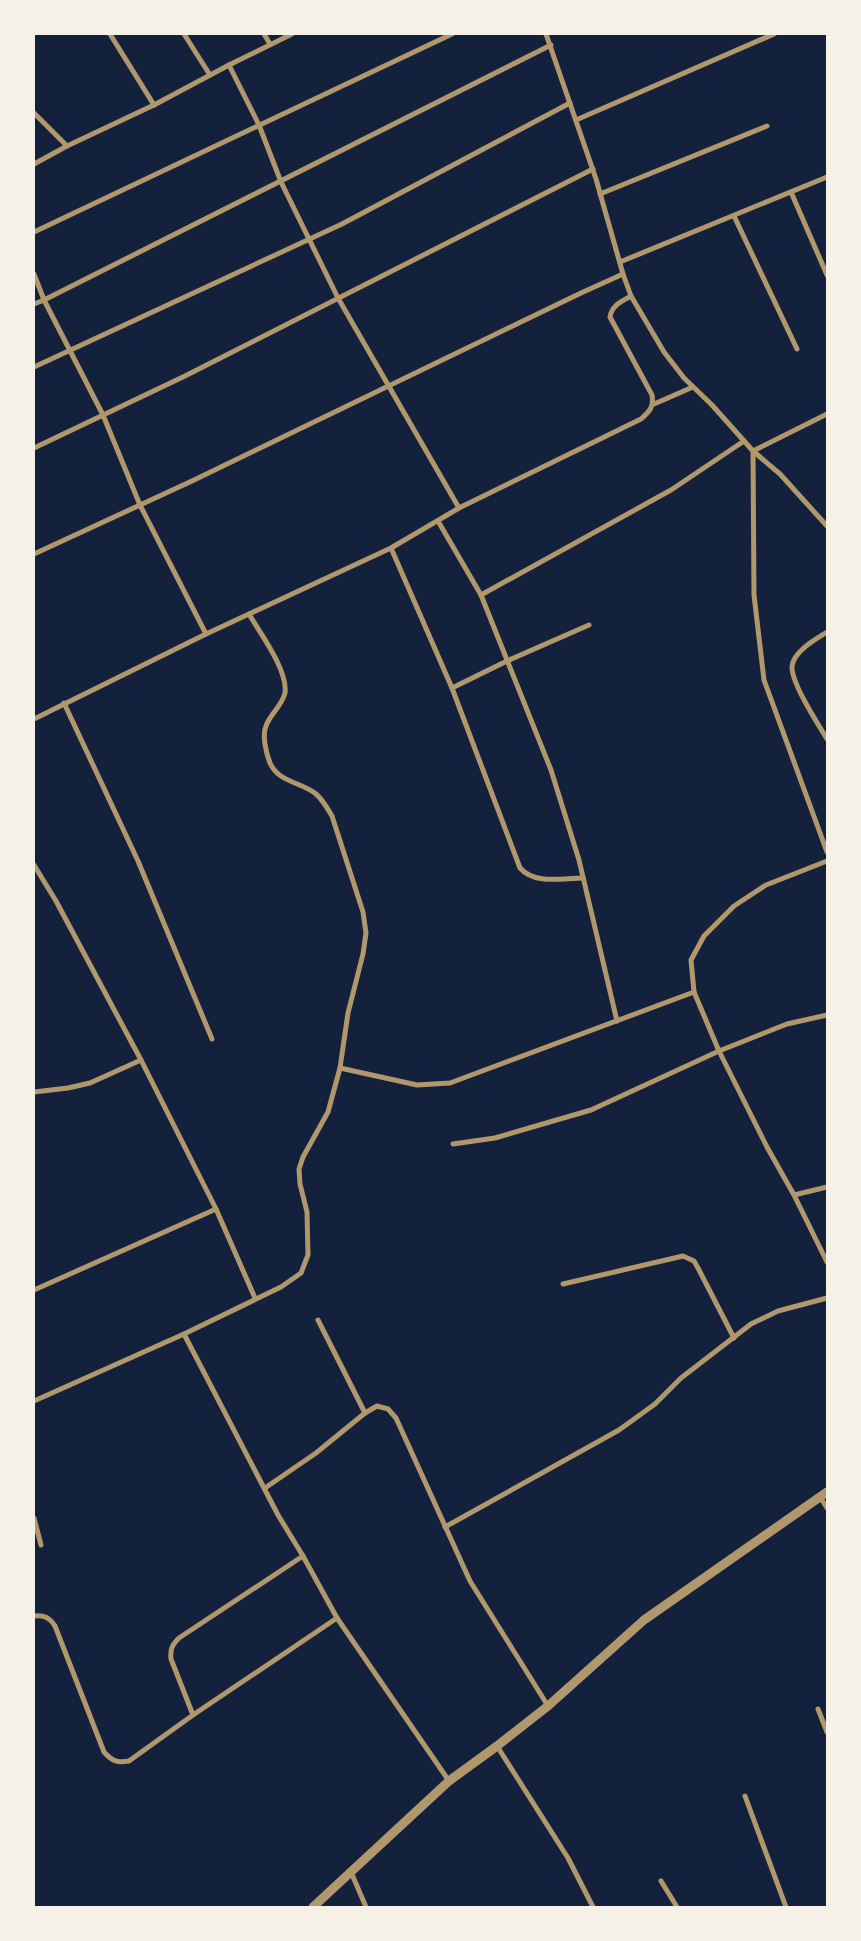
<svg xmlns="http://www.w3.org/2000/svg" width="861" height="1941" font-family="'Roboto Condensed',sans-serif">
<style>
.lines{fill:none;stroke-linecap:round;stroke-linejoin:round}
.minor{stroke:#b1986c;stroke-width:5}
.tertiary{stroke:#b1986c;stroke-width:9}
</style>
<rect width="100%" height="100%" fill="#14213d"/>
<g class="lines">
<!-- minor -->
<g class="minor">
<path d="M110 34 154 105"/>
<path d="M184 34 210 75"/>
<path d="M264 34 270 44"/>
<path d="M292 34 229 65 259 125 281 182 338 298 459 508"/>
<path d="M546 34 596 179 623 274 631 296 664 352 684 378 712 405 753 451 780 474 827 526"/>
<path d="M34 113 67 146"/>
<path d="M576 120 774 34"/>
<path d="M34 164 67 146 154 105 229 65"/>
<path d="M791 192 827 275"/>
<path d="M600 194 767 126"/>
<path d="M734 216 797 349"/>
<path d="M34 232 452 34"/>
<path d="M620 262 827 177"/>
<path d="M34 274 44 300 103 415 140 505 206 634"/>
<path d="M34 304 44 300 551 45"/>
<path d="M34 367 342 224 570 103"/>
<path d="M654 404 693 387"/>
<path d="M827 414 753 451 754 595 764 680 827 852"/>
<path d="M34 448 185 376 593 169"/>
<path d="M438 521 481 595 551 770 579 860 617 1021"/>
<path d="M391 548 452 688 520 868C535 885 562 878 583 878"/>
<path d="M34 554 192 481 581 293 623 274"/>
<path d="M481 595 671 490 744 441"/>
<path d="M827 632C816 639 794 651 792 666 791 683 818 724 827 739"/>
<path d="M452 688 507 661 589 625"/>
<path d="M64 703 138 861 212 1039"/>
<path d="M34 719 206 634 391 548 459 508 641 419C650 411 654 407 652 395L610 317C612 305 621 302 631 296"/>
<path d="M827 861 766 885 734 906 704 936 691 960 694 992 719 1051 767 1147 794 1195 827 1262"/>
<path d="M34 865 56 901 141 1060 216 1209 255 1298"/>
<path d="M340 1068 417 1085 450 1083 694 992"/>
<path d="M34 1092 68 1088 90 1083 141 1060"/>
<path d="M453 1144 495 1138 591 1110 719 1051 787 1024 827 1015"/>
<path d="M794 1195 827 1187"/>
<path d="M563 1284 683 1256 694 1261 698 1268 734 1338"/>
<path d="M34 1290 216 1209"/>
<path d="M184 1334 278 1515 303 1556 337 1618 449 1781"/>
<path d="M34 1401 184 1334 281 1287 301 1273 308 1255 307 1212 300 1184 299 1169 303 1157 328 1112 340 1068 348 1013 363 954 366 933 363 912 332 816C327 808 323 800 316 794 302 782 279 783 270 763 266 753 262 735 266 726 270 714 282 706 285 693 288 670 260 633 249 614"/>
<path d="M365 1413 377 1406 388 1409 396 1418 470 1581 548 1706"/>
<path d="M265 1488 316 1453 365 1413 318 1320"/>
<path d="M820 1497 827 1508"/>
<path d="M34 1518 41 1545"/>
<path d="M445 1527 619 1430 655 1404 681 1378 751 1324 778 1311 827 1298"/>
<path d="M34 1616C44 1615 49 1617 55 1626L104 1752C112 1761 117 1763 129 1761L193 1715 337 1618"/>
<path d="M818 1709 827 1732"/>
<path d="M193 1715 171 1659C170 1649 172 1645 179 1638L303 1556"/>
<path d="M497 1746 568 1858 593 1907"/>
<path d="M745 1796 786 1907"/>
<path d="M351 1872 366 1907"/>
<path d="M661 1881 677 1907"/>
</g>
<!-- tertiary -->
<path class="tertiary" d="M313 1907 449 1781 497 1746 548 1706 644 1620 827 1492"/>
</g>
<!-- border -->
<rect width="861" height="1941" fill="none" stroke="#f6f1e7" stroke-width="70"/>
</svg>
